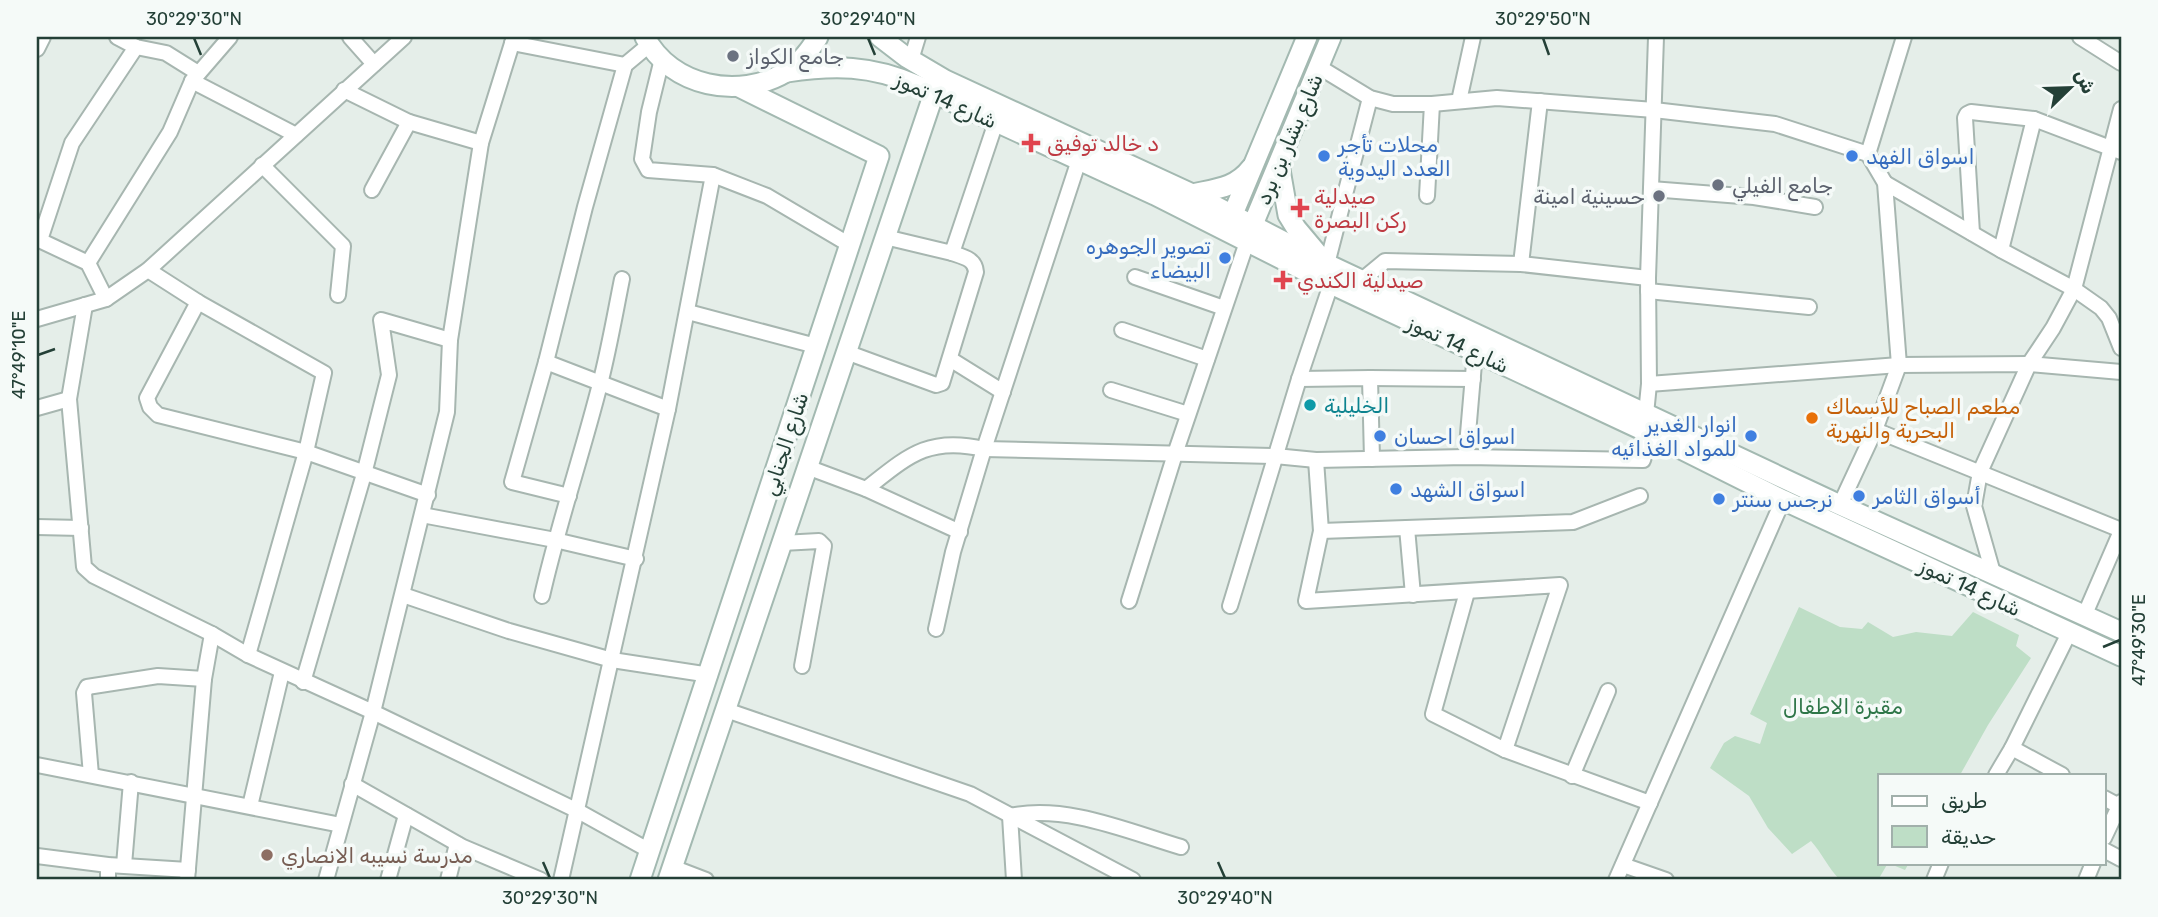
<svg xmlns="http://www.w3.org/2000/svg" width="2158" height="917" font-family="Rubik,Cairo,sans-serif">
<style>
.green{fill:#bedec6}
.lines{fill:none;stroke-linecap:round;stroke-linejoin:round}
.street-casing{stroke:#a7b6b0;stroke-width:18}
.secondary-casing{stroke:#a3b9b1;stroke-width:23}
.street{stroke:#fff;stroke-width:14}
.secondary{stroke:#fff;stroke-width:19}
.ticks{fill:none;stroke:#244037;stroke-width:2.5}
.worship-dot{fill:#6b7280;stroke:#f5faf8;stroke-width:2.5}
.health-dot{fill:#e0444e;stroke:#f5faf8;stroke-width:2.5}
.shop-dot{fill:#3f7fe0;stroke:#f5faf8;stroke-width:2.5}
.culture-dot{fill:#0f9aa8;stroke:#f5faf8;stroke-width:2.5}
.food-dot{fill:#e8710a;stroke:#f5faf8;stroke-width:2.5}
.education-dot{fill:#8d6e63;stroke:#f5faf8;stroke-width:2.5}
.labels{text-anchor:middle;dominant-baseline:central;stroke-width:7;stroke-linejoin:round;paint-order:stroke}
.worship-label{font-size:21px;fill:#5b616d;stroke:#f5faf8;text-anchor:start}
.street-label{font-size:21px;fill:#244037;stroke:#f5faf8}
.health-label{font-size:21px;fill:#be3a42;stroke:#f5faf8;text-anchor:start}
.shop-label{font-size:21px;fill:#366cbe;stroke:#f5faf8;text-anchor:start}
.culture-label{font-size:21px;fill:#0d838f;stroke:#f5faf8;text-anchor:start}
.food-label{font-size:21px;fill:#c56008;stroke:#f5faf8;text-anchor:start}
.park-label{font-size:21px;fill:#2e7648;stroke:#f5faf8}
.education-label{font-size:21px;fill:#785e54;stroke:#f5faf8;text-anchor:start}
.neatline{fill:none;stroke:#244037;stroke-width:2.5}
.ticks-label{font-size:18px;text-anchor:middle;fill:#244037}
</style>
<rect width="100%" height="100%" fill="#e5eee9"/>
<!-- green -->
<path class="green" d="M1799 607 1840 627 1862 629 1868 622 1893 637 1916 632 1952 636 1973 612 2019 635 2016 646 2031 658 1988 725 1960 775H1880V863H1909L1905 870 1888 863 1878 880H1840C1828 868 1822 853 1811 841L1792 854 1768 828 1749 796 1710 768 1724 743 1735 736 1760 744 1767 723 1750 714Z"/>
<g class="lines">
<!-- street casing -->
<g class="street-casing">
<g id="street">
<path d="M117 37 136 47 166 53 198 73"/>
<path d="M350 37 374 64"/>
<path d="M2080 37 2121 63"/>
<path d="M512 43 625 65"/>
<path d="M37 49 43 37"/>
<path d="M662 59 649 112 642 159 648 170 713 175 767 196 850 245"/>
<path d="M911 60 918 37"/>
<path d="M1319 67 1370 98 1393 104H1432L1497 98 1654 110 1775 124 1868 154 1885 183 1899 365 1875 430 1840 505"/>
<path d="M192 81 296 135"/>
<path d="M344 90 409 122 481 143"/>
<path d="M1459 101 1473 37"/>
<path d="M1868 154 1904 37"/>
<path d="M262 165 343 246 338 295"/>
<path d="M1885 183 2001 250 2074 289 2101 308 2109 318 2121 348"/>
<path d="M1651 189 1754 197 1815 207"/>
<path d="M372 190 409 122"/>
<path d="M1427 196 1432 104"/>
<path d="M1972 233 1965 118 1967 114 1971 112 2034 119 2121 152"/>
<path d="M885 237 952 253 996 122"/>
<path d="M37 239 88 263 106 299"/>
<path d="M40 240 72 143 136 47"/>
<path d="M2001 250 2034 119"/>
<path d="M88 263 170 132 192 81 230 37"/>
<path d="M1327 264 1370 98"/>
<path d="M1521 264 1540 101"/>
<path d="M148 270 198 302 324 373 306 452 248 655"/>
<path d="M1135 277 1224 308"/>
<path d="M1362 280 1385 261 1521 264 1648 278"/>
<path d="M1648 291 1809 307"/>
<path d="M198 302 147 398 150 407 158 415 306 452 428 495"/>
<path d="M85 305 69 399 84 567 94 576 212 634 248 655 373 712 578 811 650 851"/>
<path d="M688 312 816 346"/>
<path d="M37 319 106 299 148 270 404 37"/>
<path d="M1122 330 1207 359"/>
<path d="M846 352 936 385 942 383 976 272C975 259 964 257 952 253"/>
<path d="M950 359 1003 392"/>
<path d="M546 362 668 409"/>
<path d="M1370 378 1473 379"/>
<path d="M1299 379 1370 378 1372 459"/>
<path d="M1649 384 1899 365 2029 364 2121 372"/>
<path d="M1111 390 1188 414"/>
<path d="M37 408 69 399"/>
<path d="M1646 414 1649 384 1648 278 1656 37"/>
<path d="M1875 430 2121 530"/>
<path d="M1466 457 1475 352"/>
<path d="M1316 460 1321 531 1306 601 1560 585 1505 750"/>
<path d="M807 467 866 489 960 532"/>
<path d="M866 489C908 456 928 436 984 449L1275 456 1316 460 1466 457 1643 460 1651 434"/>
<path d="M569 496 512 482 546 362 585 207 625 65 649 45"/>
<path d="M422 515 555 540 636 559"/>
<path d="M37 527 81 528"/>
<path d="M1407 528 1413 595"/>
<path d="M1321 531 1573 522 1640 496"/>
<path d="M782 543 819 541 824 546 802 666"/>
<path d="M1993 573 1974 506 1980 472 2029 364 2053 328 2074 289 2121 109"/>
<path d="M1467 592 1433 714 1505 750 1650 803"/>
<path d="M403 595 509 631 612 660 710 675"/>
<path d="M542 596C558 525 582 455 600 384 609 349 615 314 622 279"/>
<path d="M1129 601 1175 454 1247 242"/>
<path d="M1230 606 1299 379 1331 284"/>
<path d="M2085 614 2121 531"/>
<path d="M936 629 953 552 984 449 1079 160"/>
<path d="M303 682 364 474 389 375 381 320 450 340"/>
<path d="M726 710 970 794 1133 880"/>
<path d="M2012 748 2062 775"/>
<path d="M37 765 341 825"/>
<path d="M91 775 84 693 87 687 158 676 204 679"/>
<path d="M1996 775 2012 748 2069 633"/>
<path d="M1572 776 1608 691"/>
<path d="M352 784 463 847 541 880"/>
<path d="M2104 798 2119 806"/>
<path d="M250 806 282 672"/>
<path d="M2104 838 2121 802"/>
<path d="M2104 850 2121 859"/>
<path d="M37 856 108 865 188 870"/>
<path d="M108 865V880"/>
<path d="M124 865 131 782"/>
<path d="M1623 865 1666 880"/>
<path d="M672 867 706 880"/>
<path d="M187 880 204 679 212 634"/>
<path d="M326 880 373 712 447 412 450 340 481 143 514 37"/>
<path d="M388 880 406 815"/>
<path d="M448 880 457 844"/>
<path d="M561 880 668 409 713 175"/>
<path d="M1014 880 1010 816C1066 804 1127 831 1181 847"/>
<path d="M1616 880 1783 500"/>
<path d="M1934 880 1941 863"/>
<path d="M2086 880 2093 863"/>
</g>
</g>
<!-- secondary casing -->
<g class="secondary-casing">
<g id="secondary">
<path d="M645 37C671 87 739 100 786 72 800 64 810 50 818 37"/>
<path d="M880 37 906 57 945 80 1192 194 1327 264 1840 505 2121 632"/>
<path d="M787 72C834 65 871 65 916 85L1155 195 1331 284 1651 434 1783 500 2121 656"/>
<path d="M1279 164 1288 215 1296 228 1317 253"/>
<path d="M1192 194C1215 189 1236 188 1251 168"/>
<path d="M1228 226 1307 37"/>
<path d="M1249 234 1331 37"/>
<path d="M640 880 879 156 739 87"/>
<path d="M668 880 934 93"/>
</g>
</g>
<!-- street -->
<use href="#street" class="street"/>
<!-- secondary -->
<use href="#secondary" class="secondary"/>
</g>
<!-- ticks -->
<path class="ticks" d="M194 38 201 55M868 38 875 55M1543 38 1549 55M38 355 55 349M2103 647 2120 640M543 862 550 878M1218 862 1225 878"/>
<!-- markers -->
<g class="worship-dot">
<circle cx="733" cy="56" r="7"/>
<circle cx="1718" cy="185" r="7"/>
<circle cx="1659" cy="196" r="7"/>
</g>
<g class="health-dot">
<path d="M1027.5 132.5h7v7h7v7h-7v7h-7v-7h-7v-7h7z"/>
<path d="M1296.5 197.5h7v7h7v7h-7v7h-7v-7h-7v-7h7z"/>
<path d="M1279.5 269.5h7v7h7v7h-7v7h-7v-7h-7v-7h7z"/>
</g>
<g class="shop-dot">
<circle cx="1324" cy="156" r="7"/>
<circle cx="1852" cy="156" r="7"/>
<circle cx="1225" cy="258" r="7"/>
<circle cx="1380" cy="436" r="7"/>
<circle cx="1751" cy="436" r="7"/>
<circle cx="1396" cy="489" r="7"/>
<circle cx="1859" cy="496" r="7"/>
<circle cx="1719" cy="499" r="7"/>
</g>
<circle class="culture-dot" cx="1310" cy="405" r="7"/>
<circle class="food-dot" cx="1812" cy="418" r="7"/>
<circle class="education-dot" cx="267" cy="855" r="7"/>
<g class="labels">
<!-- worship labels -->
<g class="worship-label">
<text x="747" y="56">جامع الكواز</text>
<text x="1732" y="185">جامع الفيلي</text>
<text x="1645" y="196" text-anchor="end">حسينية امينة</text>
</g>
<!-- street labels -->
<g class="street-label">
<text transform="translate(946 100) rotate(24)">شارع 14 تموز</text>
<text transform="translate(1289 139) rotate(-67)">شارع بشار بن برد</text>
<text transform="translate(1458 344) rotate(25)">شارع 14 تموز</text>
<text transform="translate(785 444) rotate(-72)">شارع الجنابي</text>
<text transform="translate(1970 587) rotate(25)">شارع 14 تموز</text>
</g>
<!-- health labels -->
<g class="health-label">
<text x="1047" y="143">د خالد توفيق</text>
<text x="1314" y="196">صيدلية<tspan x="1314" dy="24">ركن البصرة</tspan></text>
<text x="1297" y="280">صيدلية الكندي</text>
</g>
<!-- shop labels -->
<g class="shop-label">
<text x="1338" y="144">محلات تأجر<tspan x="1338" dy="24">العدد اليدوية</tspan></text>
<text x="1866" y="156">اسواق الفهد</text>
<text x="1211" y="246" text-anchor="end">تصوير الجوهره<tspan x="1211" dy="24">البيضاء</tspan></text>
<text x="1737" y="424" text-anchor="end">انوار الغدير<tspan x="1737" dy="24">للمواد الغذائيه</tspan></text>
<text x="1394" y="436">اسواق احسان</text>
<text x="1410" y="489">اسواق الشهد</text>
<text x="1873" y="496">أسواق الثامر</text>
<text x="1733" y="499">نرجس سنتر</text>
</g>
<!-- culture labels -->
<g class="culture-label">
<text x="1324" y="405">الخليلية</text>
</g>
<!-- food labels -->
<g class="food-label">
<text x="1826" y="406">مطعم الصباح للأسماك<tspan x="1826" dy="24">البحرية والنهرية</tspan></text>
</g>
<!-- park labels -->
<g class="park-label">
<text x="1843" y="706">مقبرة الاطفال</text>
</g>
<!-- education labels -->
<g class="education-label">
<text x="281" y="855">مدرسة نسيبه الانصاري</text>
</g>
</g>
<!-- border -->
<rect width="2158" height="917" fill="none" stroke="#f5faf8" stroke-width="77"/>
<!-- legend -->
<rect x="1878" y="774" width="228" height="91" fill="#f5faf8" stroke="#a1b0ab" stroke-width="2"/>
<rect x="1892" y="796" width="35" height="10" fill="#ffffff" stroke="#a1b0ab" stroke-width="2"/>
<text x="1941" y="808" font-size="21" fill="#244037">طريق</text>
<rect x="1892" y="826" width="35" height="21" fill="#bedec6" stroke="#a1b0ab" stroke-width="2"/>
<text x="1941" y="844" font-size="21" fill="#244037">حديقة</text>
<!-- north arrow -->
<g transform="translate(2070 88) rotate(67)" stroke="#f5faf8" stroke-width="5" paint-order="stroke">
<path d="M0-5L12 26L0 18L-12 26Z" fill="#244037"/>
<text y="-10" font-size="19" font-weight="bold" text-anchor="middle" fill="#244037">ش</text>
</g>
<rect x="38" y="38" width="2082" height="840" class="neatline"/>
<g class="ticks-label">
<text x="194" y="25">30°29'30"N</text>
<text x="868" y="25">30°29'40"N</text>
<text x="1543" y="25">30°29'50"N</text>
<text transform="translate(19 355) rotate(-90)" y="6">47°49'10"E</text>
<text transform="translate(2139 640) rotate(-90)" y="6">47°49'30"E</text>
<text x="550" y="904">30°29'30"N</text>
<text x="1225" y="904">30°29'40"N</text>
</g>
</svg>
